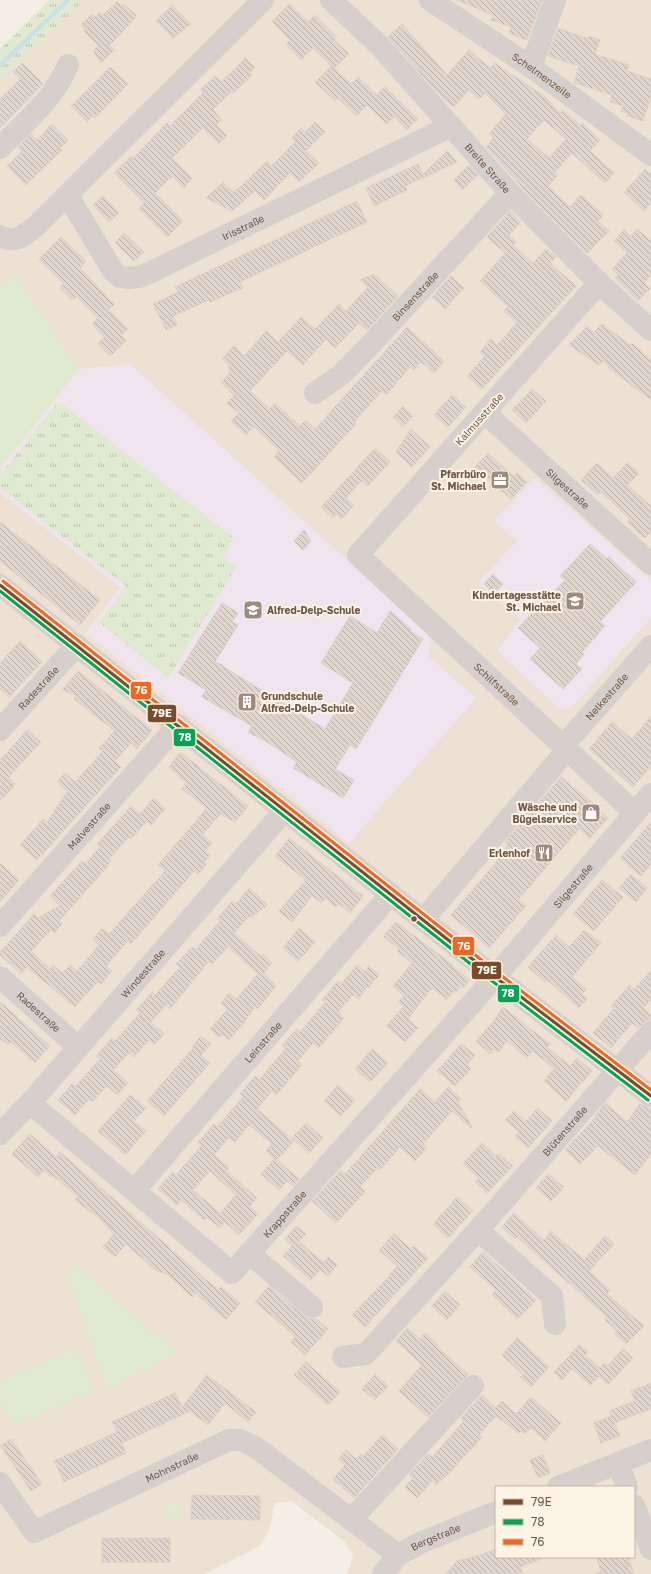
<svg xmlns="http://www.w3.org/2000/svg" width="651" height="1574" font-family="'Golos Text',sans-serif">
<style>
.residential{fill:#ede1d3;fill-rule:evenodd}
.education{fill:#f0e5ef}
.grass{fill:url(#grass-tufts)}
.park{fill:#e0ead1}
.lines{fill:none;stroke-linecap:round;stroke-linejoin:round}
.stream{stroke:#c9e1e3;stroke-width:4.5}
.building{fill:url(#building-back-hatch);stroke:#dcd1c9;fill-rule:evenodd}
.minor{stroke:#d7cfcc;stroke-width:22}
.bus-1-casing{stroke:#fef4e5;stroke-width:6}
.bus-2-casing{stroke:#fef4e5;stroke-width:6}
.bus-3-casing{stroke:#fef4e5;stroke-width:6}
.bus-1{stroke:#7a4b2a;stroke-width:3}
.bus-2{stroke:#00a651;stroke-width:3}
.bus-3{stroke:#f26522;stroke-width:3}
.bus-dot{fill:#6f5649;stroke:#fef4e5;stroke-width:1.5}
.labels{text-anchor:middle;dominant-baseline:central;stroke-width:4;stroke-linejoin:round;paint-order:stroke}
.street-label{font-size:10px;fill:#6f5649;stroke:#fef4e5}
.poi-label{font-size:10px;font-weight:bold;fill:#6f5649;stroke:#fef4e5;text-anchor:end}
.line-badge{stroke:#fef4e5;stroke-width:1.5}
.badge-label{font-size:11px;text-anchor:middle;font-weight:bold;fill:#fff}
</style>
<defs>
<pattern id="grass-tufts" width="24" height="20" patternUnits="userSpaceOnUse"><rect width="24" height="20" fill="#e0ead1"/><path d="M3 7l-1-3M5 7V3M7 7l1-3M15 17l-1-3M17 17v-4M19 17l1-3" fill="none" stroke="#bac0ac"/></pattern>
<pattern id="building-back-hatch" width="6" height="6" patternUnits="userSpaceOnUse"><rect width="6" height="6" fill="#e0d6ce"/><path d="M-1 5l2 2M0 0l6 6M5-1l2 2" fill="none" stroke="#bab0a9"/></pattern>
</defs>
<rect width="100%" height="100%" fill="#f4eee6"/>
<!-- residential -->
<path class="residential" d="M49 0H651V1574H347L353 1555 344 1541 291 1501 275 1503 269 1530 260 1546 204 1574H0V49ZM496 1487H634V1557H496Z"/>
<!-- education -->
<g class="education">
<path d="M130 364 431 636 428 656 476 698 349 843 86 633 120 587 0 493V468L79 369Z"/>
<path d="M535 478 651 580V618L570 709H560L497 651 521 620 478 583 517 541 494 521Z"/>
</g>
<!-- grass -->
<g class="grass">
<path d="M50 0H85L0 81V49Z"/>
<path d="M59 401 234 538 223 558 237 566 168 678 99 622 126 586 0 488V475Z"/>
</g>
<!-- park -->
<g class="park">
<path d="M16 274 79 369 0 468V288Z"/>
<path d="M76 1265 178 1353 106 1390 68 1274Z"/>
<path d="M76 1348 95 1390 12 1427 0 1401V1381Z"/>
<path d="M164 1503H182V1519H163Z"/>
</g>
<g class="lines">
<!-- stream -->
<path class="stream" d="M0 65 68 0"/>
</g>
<!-- building -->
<g class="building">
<path d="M456 0H542L527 40 509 33 511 27 491 20 493 15Z"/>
<path d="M117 2 121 6 124 4 137 16 109 46 114 50 101 63 93 51 99 46 84 31 85 30 81 25 92 14 95 17 100 12 103 15Z"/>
<path d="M289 4 308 22 315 15 337 37 334 40 349 54 334 68 351 84 358 77 377 95 385 87 418 119 407 130 394 117 387 124 367 105 356 116 338 98 335 101 315 82 331 66 313 48 301 60 286 44 290 40 272 21Z"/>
<path d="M172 5 191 24 173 38 156 21Z"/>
<path d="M402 24 447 75 469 50 490 68 495 63 545 97 560 113 563 110 580 125 582 123 600 140 590 151 614 173 605 183 572 153 555 172 558 175 548 186 570 207 581 195 603 215 598 221 609 231 587 253 532 198 486 147 494 138 489 134 506 114 485 93 479 99 469 90 453 107 438 93 388 37ZM544 120 566 139 549 158 527 139Z"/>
<path d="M558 28 588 39 589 36 600 40 595 54 629 65 627 71 651 79V97L643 121 627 116 628 113 621 111 623 106 610 102 612 95 574 83 579 66 548 56Z"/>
<path d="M245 58 255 68 250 73 252 75 233 94 231 92 213 110 222 120 216 125 227 136 219 144 203 128 172 158 192 178 184 188 172 176 155 193 183 221 167 237 139 209 144 203 114 173 131 156 133 158 167 123 170 126 203 93 200 90 215 76 221 82Z"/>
<path d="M22 63 43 84 0 128V99L20 79 13 72Z"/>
<path d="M110 67 128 84 95 118 93 116 87 122 71 106Z"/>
<path d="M315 122 325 132 306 151 319 163 299 182 290 173 264 200 255 191 232 211 206 198 223 182 233 192 239 188 267 161 271 166 296 141 292 137 301 128 305 132Z"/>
<path d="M52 124 68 140 60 148 62 150 26 185 7 166 22 151 18 147 31 134 37 140Z"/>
<path d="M447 151 457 162 405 186 407 190 374 206 366 188 418 164 423 174Z"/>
<path d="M469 165 478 175 462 190 454 180Z"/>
<path d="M645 169 651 174V203L644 211 624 192Z"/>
<path d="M103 196 119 213 109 222 93 205Z"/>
<path d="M357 201 367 222 240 282 243 288 210 302 209 300 173 316 177 325 166 330 153 304 178 292 175 287Z"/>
<path d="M510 211 521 222 509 235 516 242 513 245 533 263 546 249 556 257 550 263 576 286 482 389 467 376 485 356 480 352 491 339 497 345 517 323 504 311 508 307 480 281 505 253 487 237Z"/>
<path d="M637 229 651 241V275L644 283 650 288 638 301 615 278 618 275 612 269 627 253 614 241 624 230 631 236Z"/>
<path d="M124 233 144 252 134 261 115 242Z"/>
<path d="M61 237 86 261 80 268 114 304 109 310 128 329 121 335 126 341 110 356 98 344 104 337 92 324 98 318 76 296 72 300 60 288 64 284 39 259Z"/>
<path d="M374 274 398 296 367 330 359 323 335 348 326 339 303 365 287 351 250 391 270 409 275 403 300 426 306 420 315 429 407 327 444 361 434 373 421 362 414 370 410 367 386 395 382 391 354 422 356 424 302 483 274 457 279 450 254 427 246 435 231 421 239 413 227 403 234 396 221 382 229 374V365L222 359 234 346 244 356 266 331 278 342 301 317 315 329 339 304 346 311 368 287 360 280Z"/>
<path d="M451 276 464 288 445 309 432 297Z"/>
<path d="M602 324 630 345 632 343 651 360V400L610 369 604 360 599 365 569 345 587 326 594 332Z"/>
<path d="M532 389 546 401 526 423 512 410Z"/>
<path d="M452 395 466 407 448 427 434 415Z"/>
<path d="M403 406 413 416 403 427 393 417Z"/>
<path d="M411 429 430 447 412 467 396 452Z"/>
<path d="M375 448 390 462 368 486 361 481 346 498 354 505 342 519 336 514 333 518 321 507Z"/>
<path d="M488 453 514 477 517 473 527 482 511 499 475 467Z"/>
<path d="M597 463 613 478 627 463 639 473 627 485 651 506V532L645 538 627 522 630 519 601 492 598 495 581 480Z"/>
<path d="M0 522 100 600 80 625 0 561Z"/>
<path d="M304 530 311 541 303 550 294 541Z"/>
<path d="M590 544 607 559 609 557 636 582 600 622 605 626 582 652 584 654 576 664 582 669 563 689 530 659 540 648 518 628 537 607 539 608 565 580 560 576Z"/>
<path d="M493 574 503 584 494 594 484 584Z"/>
<path d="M222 603 238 613 232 622 238 625 215 662 223 665 222 666 325 729 353 683 321 663 350 616 377 633 390 611 411 629 410 631 423 639 356 749 350 745 335 769 354 780 343 798 293 768 297 762 267 742 248 732 252 726 202 697 206 690 178 673Z"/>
<path d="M20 641 42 662 9 697 0 689V663Z"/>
<path d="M78 671 152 730 137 749 131 743 115 761 121 767 37 860 20 845 43 819 47 822 67 792 57 782 65 773 75 782 103 751 99 748 115 731 74 699 76 695 62 690Z"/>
<path d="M651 716V766L633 787 589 749 612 722 632 739Z"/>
<path d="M27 730 41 742 8 778 16 784 0 801V760Z"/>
<path d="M180 752 248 806 235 822 220 814 203 834 212 843 205 851 210 855 204 862 206 865 198 874 194 871 131 944 128 941 106 966 112 971 101 984 98 981 75 1007 27 967 21 974 0 955V952L34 914 37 918 60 906 50 896 82 861 85 864 100 847 97 844 131 806 140 814 154 798 165 809 151 825 147 821 131 839 129 837 109 859 111 860 107 867 59 921 62 924 54 933 51 930 31 951 50 969 53 965 62 973 70 965 77 971 99 945 93 939 102 928 109 934 165 871 158 865 207 808 182 789 186 783 169 767Z"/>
<path d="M561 777 599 808 598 809 608 818 590 838 579 829 518 900 526 906 489 948 451 915 504 853 508 844 505 842Z"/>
<path d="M651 822V864L641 876 620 858Z"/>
<path d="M289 838 363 896 350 913 339 904 336 907 325 898 322 903 312 896 292 922 279 911 306 880 275 856Z"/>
<path d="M0 863 19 880 0 902Z"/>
<path d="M631 874 647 888 636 902 619 888Z"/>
<path d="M602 880 623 897 594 931 573 914Z"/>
<path d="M249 888 268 905 251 917 249 916 234 933 261 956 263 954 272 963 264 973 276 986 258 1009 255 1006 244 1023 229 1040 222 1034 219 1037 210 1029 228 1009 221 1003 229 993 236 999 258 974 228 947 212 964 209 961 170 1009 166 1005 151 1022 164 1034 154 1045 149 1040 134 1057 129 1053 113 1070 128 1083 117 1095 107 1086 92 1102 89 1099 75 1115 58 1100 72 1084 75 1087 100 1059 96 1056 112 1038 115 1041 140 1013 136 1010 152 992 155 995 180 967 176 964 192 947 196 949 220 921 217 919 232 901 236 904Z"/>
<path d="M396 922 453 965 452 966 470 980 463 988 460 987 456 992 454 991 447 999 432 988 408 1019 418 1028 405 1042 386 1026 404 1006 398 1002 404 996 393 986 412 963 397 951 399 949 383 936Z"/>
<path d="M299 928 315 942 298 961 283 948Z"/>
<path d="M584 930 601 943 572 977 586 989 582 994 587 999 579 1008 547 980 545 982 528 967 556 935 569 947Z"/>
<path d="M357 965 365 971 369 966 379 975 368 988 367 986 359 999 353 995 338 1012 344 1018 319 1048 313 1043 298 1061 302 1065 276 1095 272 1091 257 1109 294 1141 277 1160 299 1179 293 1186 287 1181 279 1190 261 1174 274 1159 266 1151 272 1144 249 1125 235 1142 229 1137 214 1155 229 1168 227 1171 257 1198 250 1206 241 1199 258 1214 239 1235 225 1222 220 1228 207 1217 204 1220 181 1200 177 1205 158 1189 173 1172 176 1175 202 1145 198 1142 214 1124 217 1127 243 1097 240 1094 255 1076 259 1080 286 1048 282 1045 297 1029 300 1032 325 1002 322 1000 338 981 341 984ZM210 1171 236 1195 220 1213 193 1190Z"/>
<path d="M651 971V1000L643 1008 651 1016V1020H647L638 1028 632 1023 611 1048 593 1033 614 1008 611 1006 630 985 634 989Z"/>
<path d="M0 1002 50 1046 35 1063 11 1042 8 1045 0 1039Z"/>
<path d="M503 1007 550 1044 547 1047 570 1066 577 1058 592 1071 566 1101 544 1081 554 1069 533 1051 527 1058 507 1041 499 1052 494 1049 490 1054 476 1041 493 1022Z"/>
<path d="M201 1036 211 1044 201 1055 192 1047Z"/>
<path d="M461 1044 475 1055 467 1065 471 1069 455 1086 437 1071Z"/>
<path d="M193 1048 210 1063 164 1116 147 1101Z"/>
<path d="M372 1049 388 1063 370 1082 355 1069Z"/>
<path d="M338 1085 355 1100 341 1116 324 1101Z"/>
<path d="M448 1087 461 1099 458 1102 472 1127 471 1128 452 1111 423 1144 427 1148 415 1161 400 1147 380 1170 377 1168 360 1187 365 1192 336 1223 312 1201 341 1170 345 1174 420 1089 435 1102Z"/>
<path d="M130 1095 146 1108 134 1121 146 1131 125 1155 98 1131Z"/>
<path d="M605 1103 627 1122 640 1104 651 1109V1154L635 1175 598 1146 580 1164 565 1150 596 1117 595 1116Z"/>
<path d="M538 1108 552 1121 528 1148 515 1136 519 1132 505 1120 514 1111 526 1121Z"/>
<path d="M306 1123 323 1138 309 1153 292 1138Z"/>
<path d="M30 1134 56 1157 60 1152 218 1290 221 1287 240 1303 226 1320 195 1293 192 1297 168 1275 155 1270 126 1244 115 1257 103 1247 114 1234 99 1218 75 1200 78 1197 52 1175 51 1177 44 1171 38 1177 12 1154Z"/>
<path d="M482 1143 496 1156 499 1154 513 1166 487 1193 475 1182 479 1178 463 1163Z"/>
<path d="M548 1174 564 1187 551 1201 536 1188Z"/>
<path d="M457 1197 473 1211 448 1238 433 1224Z"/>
<path d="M514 1213 544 1240 551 1231 584 1260 605 1236 614 1244 589 1271 610 1290 607 1294 644 1326 626 1344 615 1334 617 1331 605 1320 607 1317 517 1237 515 1239 502 1227Z"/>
<path d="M296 1226 306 1234 299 1242 324 1263 328 1257 337 1265 328 1276 320 1270 311 1280 283 1256 292 1246 285 1239Z"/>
<path d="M394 1234 411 1249 414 1246 428 1258 365 1327 352 1315 391 1274 390 1273 397 1266 379 1250Z"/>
<path d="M483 1252 536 1300 518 1319 492 1295 496 1290 470 1267Z"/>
<path d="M269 1286 304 1316 310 1319H316L328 1329 305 1355 291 1342 295 1336 255 1302Z"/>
<path d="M445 1291 460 1305 447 1320 432 1306Z"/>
<path d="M407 1328 420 1339 425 1333 439 1346 438 1348 468 1374 428 1417 399 1391 422 1365 396 1341Z"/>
<path d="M517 1338 549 1367 531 1387 520 1377 523 1375 502 1355Z"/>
<path d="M579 1345 588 1352 585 1355 600 1368 604 1363 607 1366 623 1349 633 1358 608 1385 599 1376 591 1385 572 1369 562 1380 554 1372Z"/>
<path d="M306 1362 340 1392 328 1405 294 1375Z"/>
<path d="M375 1374 388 1386 375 1400 362 1389Z"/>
<path d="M207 1375 256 1412 248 1422 225 1403 208 1425 190 1411 122 1443 126 1453 64 1482 54 1461 117 1432 112 1422 175 1393 182 1407Z"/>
<path d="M651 1383V1409L614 1423 620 1436 601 1443 594 1423 611 1416 609 1411 635 1401 631 1391Z"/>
<path d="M482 1395 496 1408 502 1401 516 1414 531 1397 561 1423 545 1441 531 1428 525 1434 521 1431 519 1433 496 1416 479 1435 482 1437 450 1472 436 1485 432 1481 417 1498 405 1487 413 1478 409 1475 428 1454 432 1457 464 1421 461 1418Z"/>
<path d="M382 1435 398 1449 354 1498 333 1479 345 1465 338 1459 346 1450 356 1459 361 1454 363 1456Z"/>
<path d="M11 1439 42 1484 31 1491 1 1446Z"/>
<path d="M543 1455 550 1473 538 1478 530 1460Z"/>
<path d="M192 1495 260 1496V1520L191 1519Z"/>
<rect x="102" y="1538" width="68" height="24"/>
<path d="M496 1549V1557L543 1558 520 1567 523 1574H445L457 1561 474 1557Z"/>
<path d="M596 1557H634L625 1561 629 1560 634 1574H595L606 1569 601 1571Z"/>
</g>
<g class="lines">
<!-- minor -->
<g class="minor">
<path id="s1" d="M331 0 379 45 510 193 599 283 651 330"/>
<path id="s2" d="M430 0 531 67 651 155"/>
<path d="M531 67 555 0"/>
<path d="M0 148C25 122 54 99 68 65"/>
<path id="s3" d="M68 196 113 271 120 277 129 278 139 277 151 272 451 126"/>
<path d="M0 236C14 245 25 235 36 226L263 0"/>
<path id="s4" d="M599 283 358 555 635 813"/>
<path id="s5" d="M315 393 342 374 370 345 510 193"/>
<path id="s6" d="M485 413 651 564"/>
<path d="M0 585 495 977 651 1096"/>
<path id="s7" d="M0 730 77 645"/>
<path id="s8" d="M563 746 651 646"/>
<path d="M423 920 567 750"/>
<path id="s9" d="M0 926 178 725"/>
<path id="s10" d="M0 977 78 1047"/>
<path id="s11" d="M30 1103 232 1273 495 977 651 794"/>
<path id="s12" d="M0 1134 30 1103 285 810"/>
<path id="s13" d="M134 1191 391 894"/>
<path d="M478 1230 552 1296 555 1324"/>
<path d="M249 1253 312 1307"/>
<path id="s14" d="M343 1357 366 1354 478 1230 651 1032"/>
<path d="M618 1463 627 1487"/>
<path id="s15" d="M0 1483 34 1532 229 1440H240L254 1446 398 1555"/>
<path d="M558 1487 651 1450"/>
<path d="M634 1505 651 1549"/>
<path d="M351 1520 473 1386"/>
<path id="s16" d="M383 1574 398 1555 420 1543 496 1512"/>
</g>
<!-- bus-1 casing -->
<g class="bus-1-casing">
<path id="bus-1" d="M0 585 495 977 651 1096"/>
</g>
<!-- bus-2 casing -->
<g class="bus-2-casing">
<path id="bus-2" d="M0 591 492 981 648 1100"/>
</g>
<!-- bus-3 casing -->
<g class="bus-3-casing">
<path id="bus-3" d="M3 581 498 973 651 1090"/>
</g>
<!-- bus-1 -->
<use href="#bus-1" class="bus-1"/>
<!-- bus-2 -->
<use href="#bus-2" class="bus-2"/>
<!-- bus-3 -->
<use href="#bus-3" class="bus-3"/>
</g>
<!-- icons -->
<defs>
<g id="office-square" transform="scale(1)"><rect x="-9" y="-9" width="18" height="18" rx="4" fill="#9e8b80" stroke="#fef4e5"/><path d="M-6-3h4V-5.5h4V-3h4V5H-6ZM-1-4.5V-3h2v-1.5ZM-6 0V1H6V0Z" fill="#fff"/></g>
<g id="school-square" transform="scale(1)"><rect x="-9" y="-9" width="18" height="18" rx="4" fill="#9e8b80" stroke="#fef4e5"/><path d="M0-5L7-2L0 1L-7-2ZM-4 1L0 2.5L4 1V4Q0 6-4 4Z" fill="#fff"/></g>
<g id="building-square" transform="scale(1)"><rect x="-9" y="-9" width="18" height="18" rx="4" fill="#9e8b80" stroke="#fef4e5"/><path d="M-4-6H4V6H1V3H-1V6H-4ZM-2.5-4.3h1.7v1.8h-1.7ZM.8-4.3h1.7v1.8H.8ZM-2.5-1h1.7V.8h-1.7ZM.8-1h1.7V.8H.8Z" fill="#fff"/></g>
<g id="shop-square" transform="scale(1)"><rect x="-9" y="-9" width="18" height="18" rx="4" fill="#9e8b80" stroke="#fef4e5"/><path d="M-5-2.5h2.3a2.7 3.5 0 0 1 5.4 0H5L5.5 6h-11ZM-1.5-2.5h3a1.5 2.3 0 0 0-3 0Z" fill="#fff"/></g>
<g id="restaurant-square" transform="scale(1)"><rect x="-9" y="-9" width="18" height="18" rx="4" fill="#9e8b80" stroke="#fef4e5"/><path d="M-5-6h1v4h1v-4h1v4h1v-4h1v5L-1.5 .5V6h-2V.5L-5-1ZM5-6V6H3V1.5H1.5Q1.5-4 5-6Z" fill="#fff"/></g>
</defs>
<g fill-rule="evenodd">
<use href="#office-square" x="500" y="480"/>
<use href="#school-square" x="575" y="601"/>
<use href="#school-square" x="253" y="610"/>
<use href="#building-square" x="247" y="702"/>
<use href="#shop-square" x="591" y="813"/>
<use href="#restaurant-square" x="544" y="853"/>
</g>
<!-- markers -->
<circle class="bus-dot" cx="414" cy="919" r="3.5"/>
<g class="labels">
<!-- street labels -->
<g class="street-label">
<text stroke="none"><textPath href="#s2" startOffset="135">Schelmenzeile</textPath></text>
<text stroke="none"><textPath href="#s1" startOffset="230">Breite Straße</textPath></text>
<text stroke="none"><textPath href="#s3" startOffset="231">Irisstraße</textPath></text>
<text stroke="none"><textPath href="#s5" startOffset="140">Binsenstraße</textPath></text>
<text transform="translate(479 419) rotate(-48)">Kalmusstraße</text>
<text stroke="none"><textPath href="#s6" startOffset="112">Silgestraße</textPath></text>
<text stroke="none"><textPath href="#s4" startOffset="553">Schilfstraße</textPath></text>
<text stroke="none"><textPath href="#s7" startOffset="57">Radestraße</textPath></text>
<text stroke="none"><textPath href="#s8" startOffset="66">Nelkestraße</textPath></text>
<text stroke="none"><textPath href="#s9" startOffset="134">Malvestraße</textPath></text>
<text stroke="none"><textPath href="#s11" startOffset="780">Silgestraße</textPath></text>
<text stroke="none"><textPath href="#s12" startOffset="215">Windestraße</textPath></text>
<text stroke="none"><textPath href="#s10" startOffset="52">Radestraße</textPath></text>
<text stroke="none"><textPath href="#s13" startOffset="197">Leinstraße</textPath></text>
<text stroke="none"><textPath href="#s14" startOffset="322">Blütenstraße</textPath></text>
<text stroke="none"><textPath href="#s11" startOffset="343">Krappstraße</textPath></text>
<text stroke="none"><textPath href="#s15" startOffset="212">Mohnstraße</textPath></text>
<text stroke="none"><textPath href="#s16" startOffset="66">Bergstraße</textPath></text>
</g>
<!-- poi labels -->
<g class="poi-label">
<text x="486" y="474">Pfarrbüro<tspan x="486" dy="12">St. Michael</tspan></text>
<text x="561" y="595">Kindertagesstätte<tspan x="561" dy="12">St. Michael</tspan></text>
<text x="267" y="610" text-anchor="start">Alfred-Delp-Schule</text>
<text x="261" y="696" text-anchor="start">Grundschule<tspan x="261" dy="12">Alfred-Delp-Schule</tspan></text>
<text x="577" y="807">Wäsche und<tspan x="577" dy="12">Bügelservice</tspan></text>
<text x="530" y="853">Erlenhof</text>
</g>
</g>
<g class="line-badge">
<rect x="130" y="681" width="22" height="19" rx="4" fill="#f26522"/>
<rect x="147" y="704" width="30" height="19" rx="4" fill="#7a4b2a"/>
<rect x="173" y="728" width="23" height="19" rx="4" fill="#00a651"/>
<rect x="452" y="936" width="23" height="20" rx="4" fill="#f26522"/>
<rect x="471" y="961" width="31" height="19" rx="4" fill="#7a4b2a"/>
<rect x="497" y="984" width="23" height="19" rx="4" fill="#00a651"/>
</g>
<g class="badge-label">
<text x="141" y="694">76</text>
<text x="162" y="717">79E</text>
<text x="185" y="741">78</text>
<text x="464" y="950">76</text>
<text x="487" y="974">79E</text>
<text x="508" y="997">78</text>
</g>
<!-- legend -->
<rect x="495" y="1486" width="140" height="72" fill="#fef4e5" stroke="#c5b5a7"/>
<rect x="503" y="1499" width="20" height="6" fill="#7a4b2a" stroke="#c5b5a7"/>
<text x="531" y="1506" font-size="12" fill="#6f5649">79E</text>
<rect x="503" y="1519" width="20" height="6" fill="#00a651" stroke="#c5b5a7"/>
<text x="531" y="1526" font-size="12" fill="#6f5649">78</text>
<rect x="503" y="1539" width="20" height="6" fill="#f26522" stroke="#c5b5a7"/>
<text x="531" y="1546" font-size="12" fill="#6f5649">76</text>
</svg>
